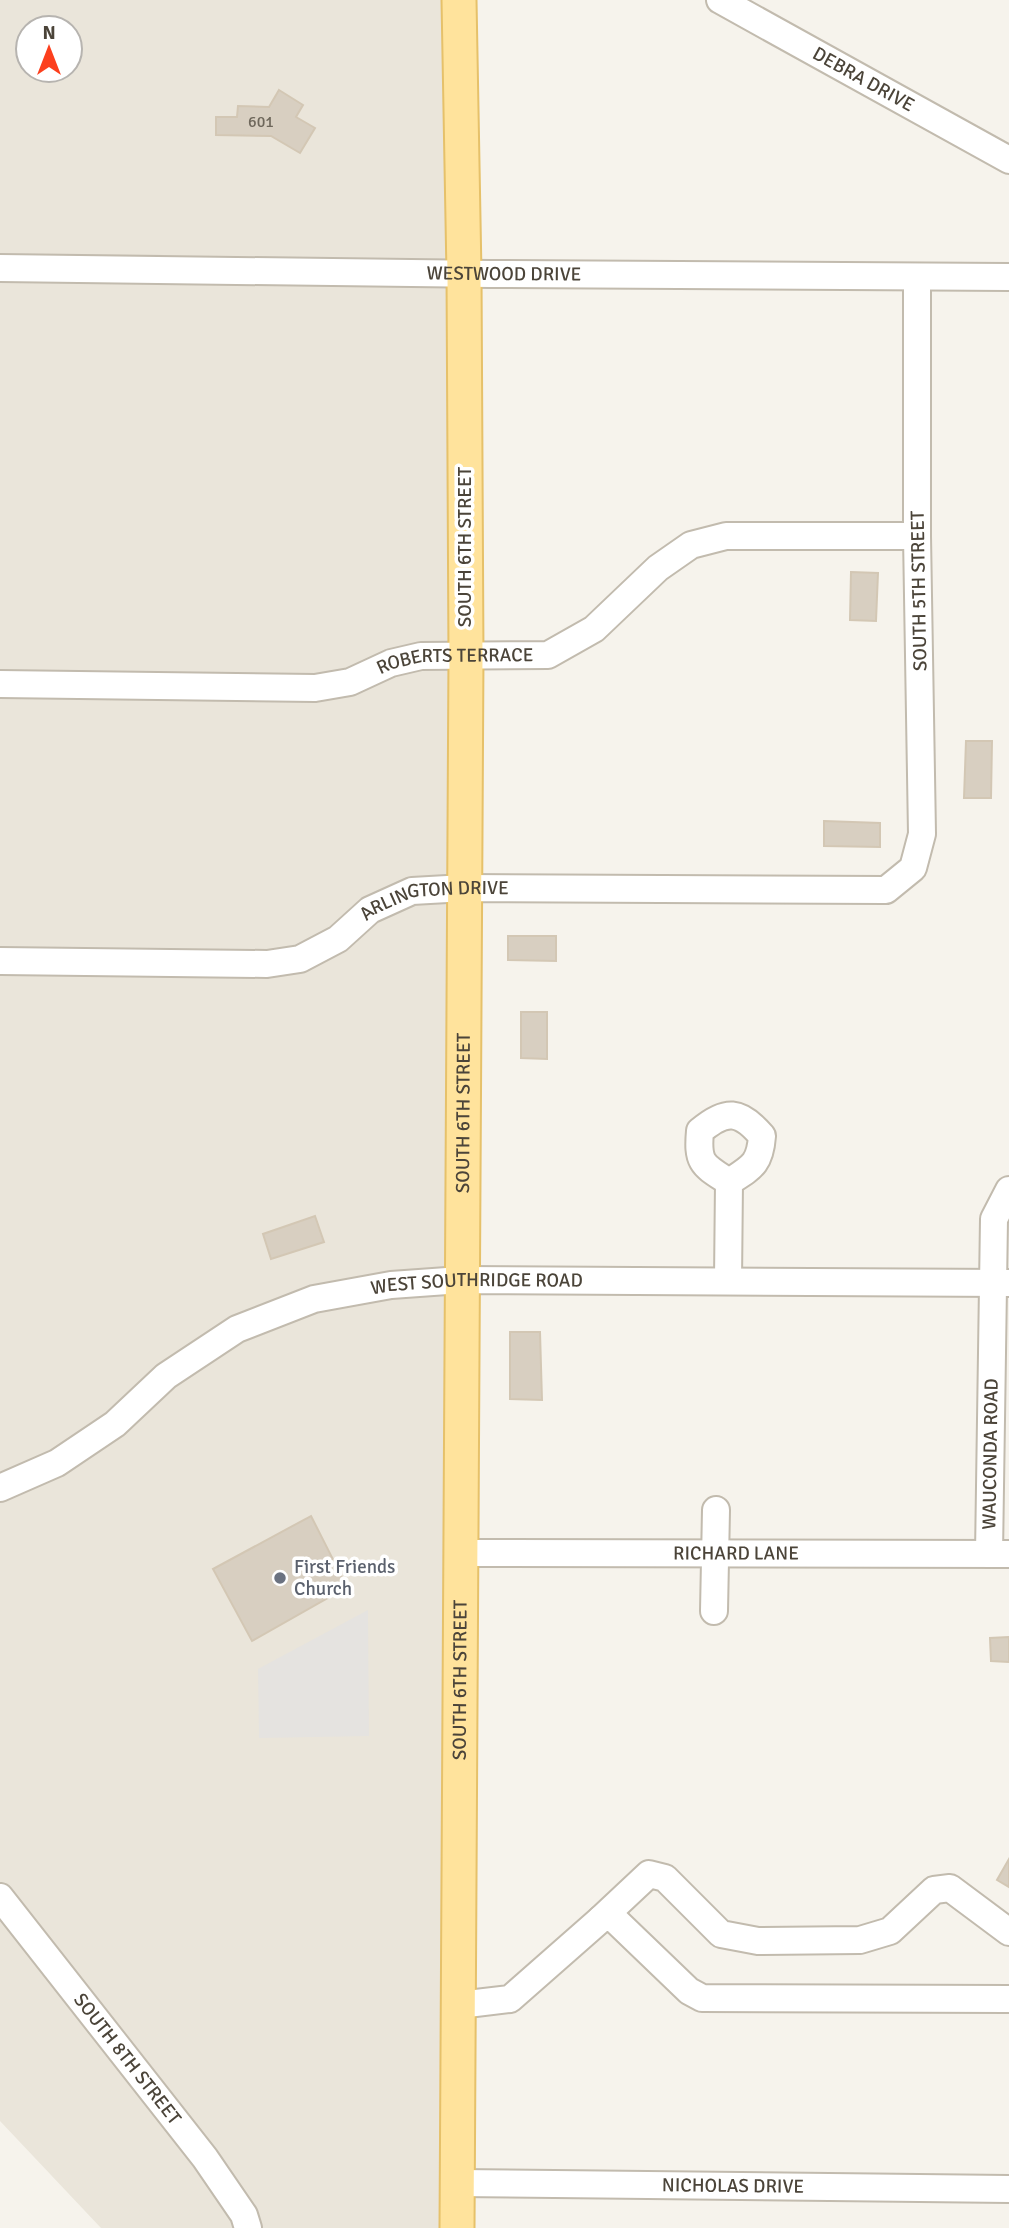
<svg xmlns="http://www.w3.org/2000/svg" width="1009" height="2228" font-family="Signika,sans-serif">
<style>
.residential{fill:#eae5da;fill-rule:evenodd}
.parking{fill:#e5e3e0}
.building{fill:#d8cfc1;stroke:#d3c7b4;stroke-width:2}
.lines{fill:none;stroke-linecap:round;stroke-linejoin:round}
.minor-casing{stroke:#c2bbae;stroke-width:30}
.major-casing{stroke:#e6c16a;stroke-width:37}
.minor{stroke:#fff;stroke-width:26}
.major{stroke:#ffe39c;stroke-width:33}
.worship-dot{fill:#6b7280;stroke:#fff;stroke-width:2.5}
.labels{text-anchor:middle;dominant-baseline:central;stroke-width:7;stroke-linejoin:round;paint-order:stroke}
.number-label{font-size:16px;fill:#6e675b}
.street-label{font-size:19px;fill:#4b4439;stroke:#fff}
.worship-label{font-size:19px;fill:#5b616d;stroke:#fff;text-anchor:start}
</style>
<rect width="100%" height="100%" fill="#f6f3ec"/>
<!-- residential -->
<path class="residential" d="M0 0H459L454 2228H101L0 2121ZM28 28H70V70H28Z"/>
<!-- parking -->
<path class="parking" d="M368 1610 369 1736 259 1738 258 1669Z"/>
<!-- building -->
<g class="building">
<path d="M279 90 303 105 296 117 315 128 300 153 271 136 216 135V117H237L238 106 269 107Z"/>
<path d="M851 572 878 573 876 621 850 620Z"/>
<path d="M966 741H992L991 798H964Z"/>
<path d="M824 821 880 823V847L824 846Z"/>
<path d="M508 936H556V961L508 960Z"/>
<path d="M521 1012H547V1059L521 1058Z"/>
<path d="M315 1216 324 1242 271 1259 263 1234Z"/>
<path d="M510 1332H540L542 1400 510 1399Z"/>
<path d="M311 1516 347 1587 252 1641 213 1569Z"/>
<path d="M1009 1637V1662L991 1661 990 1638Z"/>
<path d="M1009 1859V1887L997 1880Z"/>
</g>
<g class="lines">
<!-- minor casing -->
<g class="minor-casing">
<g id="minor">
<path id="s1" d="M720 0 1009 160"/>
<path id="s2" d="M0 268 490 274 1009 277"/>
<path id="s3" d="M0 684 315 688 350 682 391 663 421 656 548 655 594 629 658 568 691 545 726 536H917"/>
<path id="s4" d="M0 961 267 964 300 959 338 939 370 910 412 891 465 888 886 890 913 868 922 834 917 536V277"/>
<path d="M728 1281 729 1182C752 1167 760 1164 762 1136 740 1110 726 1109 700 1131 697 1164 703 1165 729 1182"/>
<path id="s5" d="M0 1488 57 1463 115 1424 166 1376 237 1329 314 1299 391 1285 461 1280 1009 1283"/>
<path id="s6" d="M461 1553 1009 1554"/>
<path id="s7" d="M989 1554 994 1219 1009 1190"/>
<path d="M714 1611 716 1510"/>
<path id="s8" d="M0 1897 205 2158 244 2215 248 2228"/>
<path d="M601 1919 649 1874 665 1878 721 1934 758 1941 860 1940 890 1931 934 1890 950 1888 1009 1932"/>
<path d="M459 2005 510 1999 601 1919 612 1917 689 1991 702 1998 1009 1999"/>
<path id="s9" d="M458 2183 1009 2189"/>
</g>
</g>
<!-- major casing -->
<g class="major-casing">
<g id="major">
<path id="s10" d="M457 2228 466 656 464 274 459 0"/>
</g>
</g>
<!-- minor -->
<use href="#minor" class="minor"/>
<!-- major -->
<use href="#major" class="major"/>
</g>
<!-- markers -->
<circle class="worship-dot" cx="280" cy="1578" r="7"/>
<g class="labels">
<!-- number labels -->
<g class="number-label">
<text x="261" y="122">601</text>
</g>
<!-- street labels -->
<g class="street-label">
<text stroke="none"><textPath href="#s1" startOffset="164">DEBRA DRIVE</textPath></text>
<text stroke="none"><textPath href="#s2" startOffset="504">WESTWOOD DRIVE</textPath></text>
<text transform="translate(465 547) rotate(-90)">SOUTH 6TH STREET</text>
<text transform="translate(919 591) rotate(-91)">SOUTH 5TH STREET</text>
<text stroke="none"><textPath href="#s3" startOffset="460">ROBERTS TERRACE</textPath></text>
<text stroke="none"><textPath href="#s4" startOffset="453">ARLINGTON DRIVE</textPath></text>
<text stroke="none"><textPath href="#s10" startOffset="1115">SOUTH 6TH STREET</textPath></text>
<text stroke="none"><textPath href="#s5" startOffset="534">WEST SOUTHRIDGE ROAD</textPath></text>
<text stroke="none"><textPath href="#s7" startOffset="100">WAUCONDA ROAD</textPath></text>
<text stroke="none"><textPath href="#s6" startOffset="275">RICHARD LANE</textPath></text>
<text stroke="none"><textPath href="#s10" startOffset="548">SOUTH 6TH STREET</textPath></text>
<text stroke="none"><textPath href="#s8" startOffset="206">SOUTH 8TH STREET</textPath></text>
<text stroke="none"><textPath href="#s9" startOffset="275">NICHOLAS DRIVE</textPath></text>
</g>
<!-- worship labels -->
<g class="worship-label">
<text x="294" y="1567">First Friends<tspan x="294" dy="22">Church</tspan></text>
</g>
</g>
<!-- north arrow -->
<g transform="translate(49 49)"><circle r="33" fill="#ffffff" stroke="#b7b4b0" stroke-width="2"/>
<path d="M0-5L12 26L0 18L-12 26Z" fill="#fc3f1d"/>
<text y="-10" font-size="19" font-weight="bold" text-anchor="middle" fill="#4b4439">N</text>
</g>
</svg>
